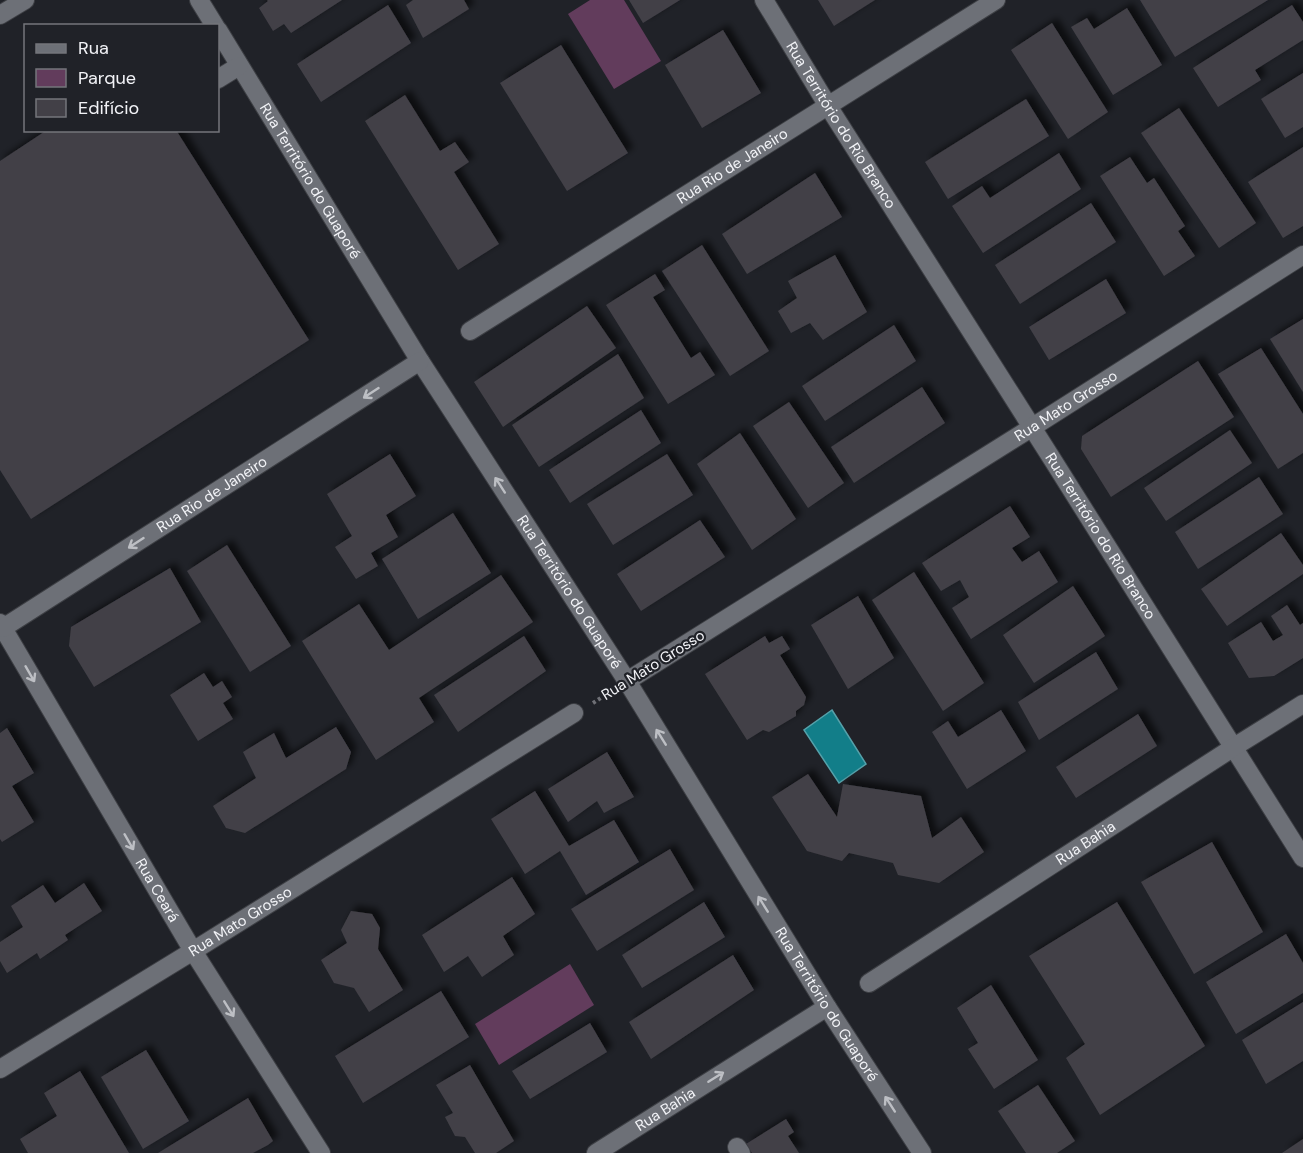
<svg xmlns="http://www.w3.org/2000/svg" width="1303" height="1153" font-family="'DM Sans',sans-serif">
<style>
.green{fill:#623c5c}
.water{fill:#127e89;stroke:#55a1aa;stroke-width:1.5}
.building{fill:#424047;filter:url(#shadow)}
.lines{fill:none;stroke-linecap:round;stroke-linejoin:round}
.minor-casing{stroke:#3d3f44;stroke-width:20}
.path{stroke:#6f7076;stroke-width:4;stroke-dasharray:3 3;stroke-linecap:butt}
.minor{stroke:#6d7077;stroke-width:18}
.oneway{stroke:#bdbfc4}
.labels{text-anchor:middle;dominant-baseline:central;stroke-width:4.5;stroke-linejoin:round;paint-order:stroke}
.street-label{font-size:15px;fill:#f2f3f7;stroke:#202228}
</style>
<defs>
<filter id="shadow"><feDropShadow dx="5.5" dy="-5.5" stdDeviation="3" flood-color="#0009"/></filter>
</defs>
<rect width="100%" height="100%" fill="#202228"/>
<!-- green -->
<g class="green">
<path d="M590 0H624L661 61 614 89 568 14Z"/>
<path d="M570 964 594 1005 499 1065 475 1024Z"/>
</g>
<!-- water -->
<path class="water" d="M832 710 866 764 839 783 804 730Z"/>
<!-- building -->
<g class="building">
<path d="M267 0H342L291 33 284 24 273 31 259 8 268 1Z"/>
<path d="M413 0H464L469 9 423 38 406 5Z"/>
<path d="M629 0H680L643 23Z"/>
<path d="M818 0H875L834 26Z"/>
<path d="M1140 0H1268L1175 57Z"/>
<path d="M388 5 411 43 321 102 297 64Z"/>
<path d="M1292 5 1303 22V40L1255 70 1261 80 1218 107 1193 68Z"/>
<path d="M1127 8 1162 65 1113 95 1071 27 1087 18 1094 29Z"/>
<path d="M1052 23 1108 112 1068 139 1011 50Z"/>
<path d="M723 30 761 93 702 128 665 65Z"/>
<path d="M561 45 628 153 567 191 500 83Z"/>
<path d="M1303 73V127L1285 138 1261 99Z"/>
<path d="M405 95 440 151 455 142 469 162 454 172 499 244 458 270 365 121Z"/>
<path d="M1026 99 1049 136 948 199 925 162Z"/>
<path d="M1179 108 1256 223 1219 248 1141 133Z"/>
<path d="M47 130H176L309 340 31 519 0 470V161Z"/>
<path d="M1303 147V226L1283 238 1248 182Z"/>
<path d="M1059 153 1081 189 983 253 952 206 982 186 990 198Z"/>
<path d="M1130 157 1147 183 1154 178 1185 226 1178 231 1195 256 1164 276 1100 176Z"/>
<path d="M815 173 842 217 747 274 722 234Z"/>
<path d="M1091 203 1116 242 1020 304 995 265Z"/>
<path d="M702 245 769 351 730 376 662 271Z"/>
<path d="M835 255 867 312 823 340 810 323 791 333 778 311 797 298 788 281Z"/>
<path d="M655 274 665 290 653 297 691 358 700 352 715 375 668 404 606 305Z"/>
<path d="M1106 279 1126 313 1049 360 1029 327Z"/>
<path d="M587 306 616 348 503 427 474 382Z"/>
<path d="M1303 319V392L1270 339Z"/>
<path d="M894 325 916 361 825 421 802 386Z"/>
<path d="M1261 348 1303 414V453L1278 469 1218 374Z"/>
<path d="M618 354 644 398 539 467 512 425Z"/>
<path d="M1198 361 1234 417 1111 497 1081 449 1082 436Z"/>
<path d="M922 387 945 423 854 483 831 447Z"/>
<path d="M789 402 844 483 808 508 753 426Z"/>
<path d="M641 410 661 443 570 503 549 470Z"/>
<path d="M1230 430 1252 463 1166 521 1144 488Z"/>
<path d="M740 433 796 519 752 550 697 464Z"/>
<path d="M390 454 416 496 386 515 398 537 371 553 378 566 356 579 335 547 352 536 327 494Z"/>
<path d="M667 454 693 495 613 545 587 504Z"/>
<path d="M1259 477 1283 514 1198 569 1175 532Z"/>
<path d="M1010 506 1030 537 1012 548 1022 562 1039 551 1058 582 971 639 952 608 969 597 960 580 941 591 922 563Z"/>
<path d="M453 513 491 573 418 619 382 559Z"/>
<path d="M700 520 725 557 641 611 617 574Z"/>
<path d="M1281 533 1303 565V574L1227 626 1201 589Z"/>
<path d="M227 545 291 646 250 672 187 571Z"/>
<path d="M170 568 201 622 94 687 69 646 71 627Z"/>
<path d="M914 572 984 683 943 711 872 600Z"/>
<path d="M501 575 533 622 419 698 434 722 376 760 302 641 359 604 389 650Z"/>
<path d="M1073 586 1105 636 1034 683 1003 635Z"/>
<path d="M858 596 894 658 848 689 811 625Z"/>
<path d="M1287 605 1300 625 1303 623V658L1274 676 1249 678 1228 643 1261 622 1273 641 1283 635 1271 616Z"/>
<path d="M524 636 546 671 458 732 434 695Z"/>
<path d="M765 636 769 643 782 636 790 649 780 655 806 697 804 705 796 711V716L769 732 763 730 747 740 705 674Z"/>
<path d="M1096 652 1118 689 1039 740 1018 702Z"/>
<path d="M204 673 213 687 222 681 232 697 223 703 233 719 198 741 170 695Z"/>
<path d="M1001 710 1026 751 967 789 932 732 948 721 958 737Z"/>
<path d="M1138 714 1157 746 1076 798 1056 767Z"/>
<path d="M336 727 351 752 346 769 245 833 226 828 213 806 256 778 243 752 274 733 286 758Z"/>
<path d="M7 728 34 773 12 786 34 822 2 842 0 839V733Z"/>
<path d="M607 752 634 797 604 813 597 801 568 822 548 789Z"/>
<path d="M808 774 837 817 843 784 921 796 932 838 961 817 984 852 939 883 898 875 893 863 849 853 842 861 807 851 772 797Z"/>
<path d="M535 791 569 846 614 820 639 862 586 895 560 851 525 874 491 819Z"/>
<path d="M1212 842 1263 932 1194 974 1141 882Z"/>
<path d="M670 849 694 890 597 951 571 909Z"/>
<path d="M512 877 535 914 503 936 514 955 482 977 468 956 444 972 422 935Z"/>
<path d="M84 883 102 911 65 935 68 940 40 959 37 953 7 973 0 961V942L23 927 11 906 43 885 55 903Z"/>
<path d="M704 902 725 937 642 988 622 955Z"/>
<path d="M1117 902 1205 1046 1100 1115 1066 1058 1085 1044 1029 956Z"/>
<path d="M351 911 372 914 380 928 378 949 403 990 369 1012 354 988 334 983 321 960 347 943 341 930Z"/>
<path d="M1286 934 1303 963V993L1236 1034 1206 982Z"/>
<path d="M733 955 754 990 651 1059 629 1022Z"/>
<path d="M991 985 1038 1060 994 1089 968 1049 978 1043 957 1008Z"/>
<path d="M441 991 469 1037 363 1103 335 1056Z"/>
<path d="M1303 1002V1061L1266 1084 1242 1040Z"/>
<path d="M590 1023 607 1052 530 1099 512 1071Z"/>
<path d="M146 1050 189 1121 143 1149 101 1077Z"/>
<path d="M470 1065 514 1141 496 1153H475L465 1137 455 1136 445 1117 453 1113 436 1085Z"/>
<path d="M80 1071 129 1153H28L20 1139 57 1116 44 1093Z"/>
<path d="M1038 1085 1075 1141 1057 1153H1026L998 1111Z"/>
<path d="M248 1098 273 1141 268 1145 253 1153H158Z"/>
<path d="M786 1119 794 1132 788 1136 799 1153H752L746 1144Z"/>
<path d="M1303 1139V1153H1282Z"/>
</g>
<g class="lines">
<!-- minor casing -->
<g class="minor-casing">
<g id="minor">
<path d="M199 0 215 26"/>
<path id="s1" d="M764 0 828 106 1054 462 1303 858"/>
<path d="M0 15 25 0"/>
<path id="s2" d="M218 30 420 361 627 681 827 1007 922 1153"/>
<path d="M218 79 239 66"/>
<path id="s3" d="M470 331 996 0"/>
<path id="s4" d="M0 623 193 951 321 1153"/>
<path id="s5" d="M3 628 420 361"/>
<path id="s6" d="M627 681 1031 428 1303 255"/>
<path id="s7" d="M869 983 1234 747 1303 704"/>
<path id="s8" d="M0 1069 193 951 574 713"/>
<path d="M737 1147 741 1153"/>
<path id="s9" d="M596 1153 827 1007"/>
</g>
</g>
<!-- path -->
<path class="path" d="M593 703 607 694"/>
<!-- minor -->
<use href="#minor" class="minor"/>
</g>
<!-- one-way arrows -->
<defs><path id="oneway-shaft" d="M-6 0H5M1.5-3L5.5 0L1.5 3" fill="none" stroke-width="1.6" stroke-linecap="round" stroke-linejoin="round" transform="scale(1.5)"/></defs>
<g class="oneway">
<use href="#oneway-shaft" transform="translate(371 393) rotate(147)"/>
<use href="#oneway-shaft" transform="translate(500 485) rotate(-123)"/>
<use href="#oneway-shaft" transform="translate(136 543) rotate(147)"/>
<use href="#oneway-shaft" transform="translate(30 674) rotate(60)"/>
<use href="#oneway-shaft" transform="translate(661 737) rotate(-122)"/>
<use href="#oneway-shaft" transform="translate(129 842) rotate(60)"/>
<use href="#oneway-shaft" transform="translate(763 904) rotate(-122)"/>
<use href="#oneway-shaft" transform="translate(229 1009) rotate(58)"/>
<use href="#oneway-shaft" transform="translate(716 1077) rotate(-32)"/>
<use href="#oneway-shaft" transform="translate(890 1104) rotate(-123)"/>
</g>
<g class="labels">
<!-- street labels -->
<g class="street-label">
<text stroke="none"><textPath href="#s1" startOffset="147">Rua Território do Rio Branco</textPath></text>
<text stroke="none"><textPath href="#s3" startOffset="310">Rua Rio de Janeiro</textPath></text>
<text stroke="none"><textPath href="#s2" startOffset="177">Rua Território do Guaporé</textPath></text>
<text stroke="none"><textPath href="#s6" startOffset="518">Rua Mato Grosso</textPath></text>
<text stroke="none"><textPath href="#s5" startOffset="248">Rua Rio de Janeiro</textPath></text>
<text stroke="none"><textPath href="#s1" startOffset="633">Rua Território do Rio Branco</textPath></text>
<text stroke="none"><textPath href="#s2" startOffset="663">Rua Território do Guaporé</textPath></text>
<text transform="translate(653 665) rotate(-32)">Rua Mato Grosso</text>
<text stroke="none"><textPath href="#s7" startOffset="258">Rua Bahia</textPath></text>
<text stroke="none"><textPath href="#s4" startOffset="310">Rua Ceará</textPath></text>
<text stroke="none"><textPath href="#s8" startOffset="282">Rua Mato Grosso</textPath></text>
<text stroke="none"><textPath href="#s2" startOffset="1149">Rua Território do Guaporé</textPath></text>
<text stroke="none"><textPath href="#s9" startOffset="82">Rua Bahia</textPath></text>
</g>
</g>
<!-- legend -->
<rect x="24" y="24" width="195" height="108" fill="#202228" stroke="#74767b" stroke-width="1.5"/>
<rect x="36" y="44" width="30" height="9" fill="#6d7077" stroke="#74767b" stroke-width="1.5"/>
<text x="78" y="54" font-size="18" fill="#f2f3f7">Rua</text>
<rect x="36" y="69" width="30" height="18" fill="#623c5c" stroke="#74767b" stroke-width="1.5"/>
<text x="78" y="84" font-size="18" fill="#f2f3f7">Parque</text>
<rect x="36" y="99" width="30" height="18" fill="#424047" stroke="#74767b" stroke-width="1.5"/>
<text x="78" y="114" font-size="18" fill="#f2f3f7">Edifício</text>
</svg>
